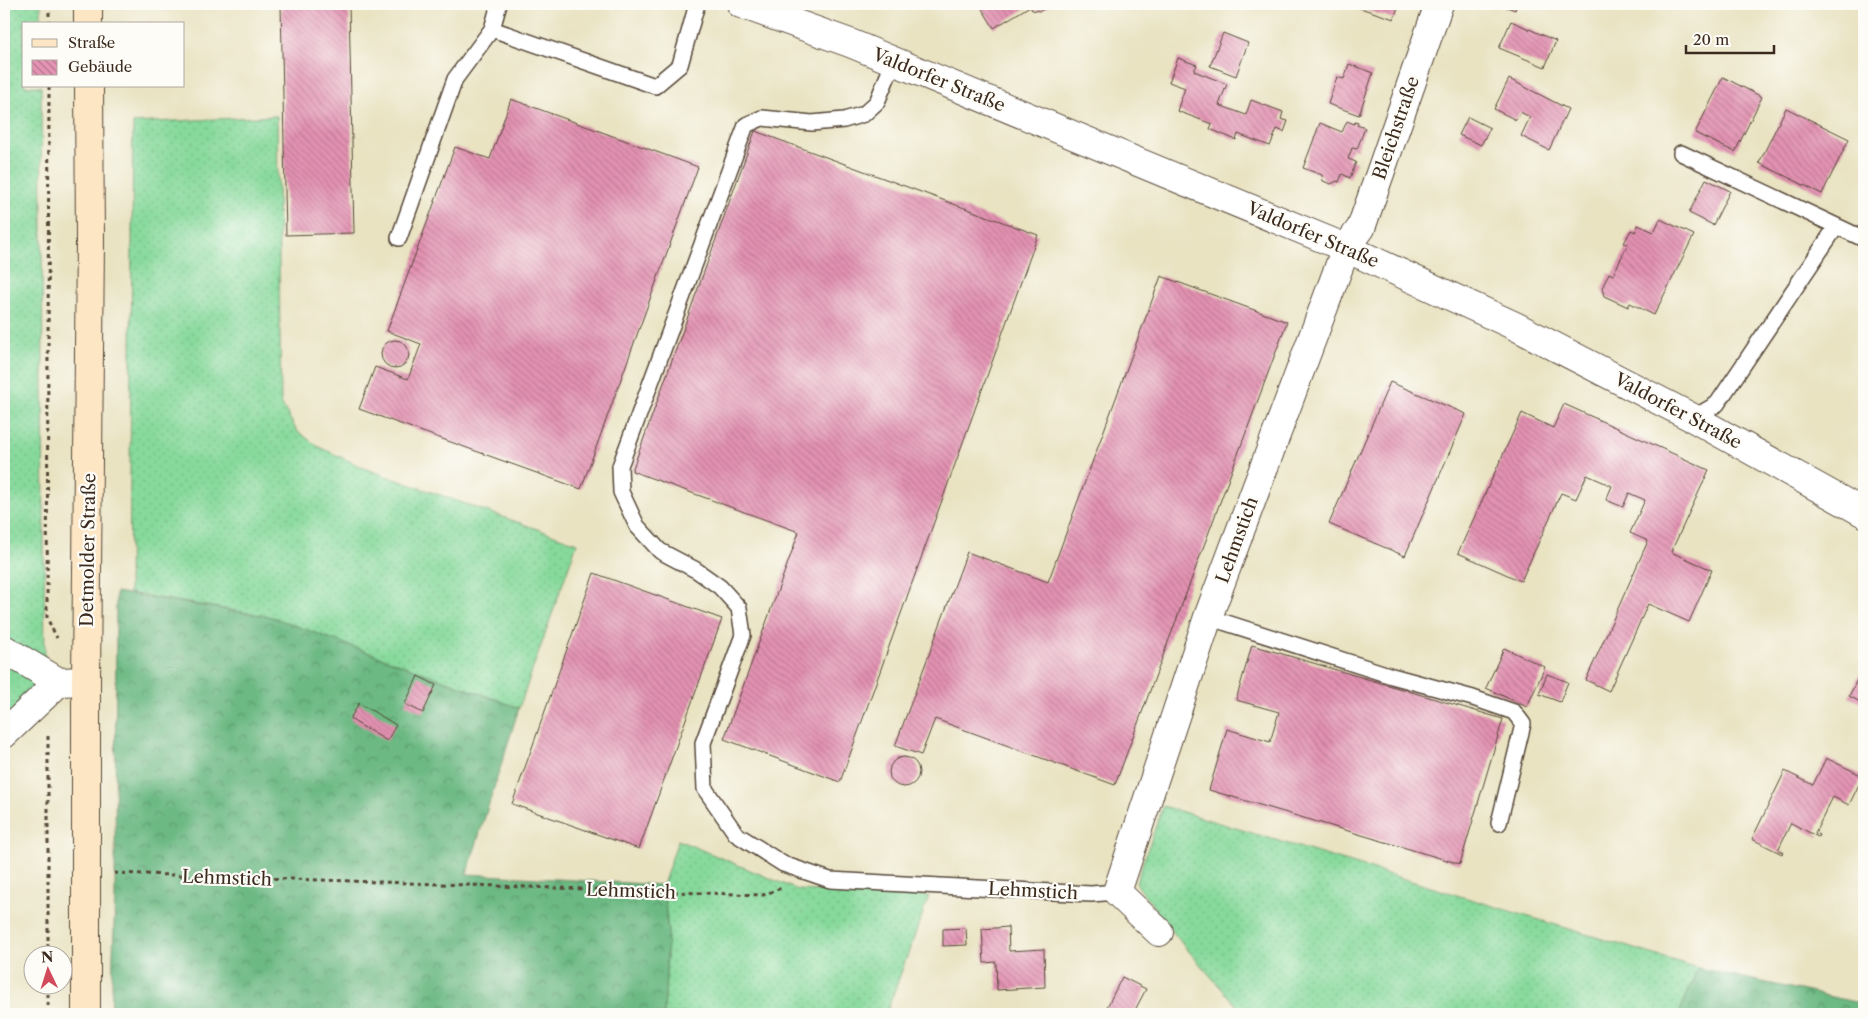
<svg xmlns="http://www.w3.org/2000/svg" width="1868" height="1018" font-family="'Libre Caslon Text',serif">
<style>
.grass{fill:url(#grass-dots);stroke:#60825c}
.forest{fill:url(#forest-crowns);stroke:#547250}
.building{fill:url(#building-back-hatch)}
.lines{fill:none;stroke-linecap:round;stroke-linejoin:round}
.service-casing{stroke:#554637;stroke-width:18}
.minor-casing{stroke:#554637;stroke-width:30}
.tertiary-casing{stroke:#554637;stroke-width:30}
.secondary-casing{stroke:#554637;stroke-width:30}
.path{stroke:#554637;stroke-width:3;stroke-dasharray:4 4;stroke-linecap:butt}
.service{stroke:#fff;stroke-width:15}
.minor{stroke:#fff;stroke-width:28}
.tertiary{stroke:#fff;stroke-width:28}
.secondary{stroke:#fce6c4;stroke-width:28}
.labels{text-anchor:middle;dominant-baseline:central;stroke-width:4.5;stroke-linejoin:round;paint-order:stroke}
.street-label{font-size:18px;fill:#3b2a1e;stroke:#fdfcf7}
</style>
<defs>
<pattern id="grass-dots" width="8" height="8" patternUnits="userSpaceOnUse" patternTransform="scale(1.25)"><rect width="8" height="8" fill="#86d99b"/><path d="M2 2h.1M6 6h.1" fill="none" stroke="#75ba85" stroke-width="1.8" stroke-linecap="round"/></pattern>
<pattern id="forest-crowns" width="20" height="18" patternUnits="userSpaceOnUse" patternTransform="scale(1.25)"><rect width="20" height="18" fill="#6cb983"/><path d="M2 6a3 3 0 1 1 6 0M12 15a3 3 0 1 1 6 0" fill="none" stroke="#5a976b"/></pattern>
<pattern id="building-back-hatch" width="6" height="6" patternUnits="userSpaceOnUse" patternTransform="scale(1.25)"><rect width="6" height="6" fill="#e392b2"/><path d="M-1 5l2 2M0 0l6 6M5-1l2 2" fill="none" stroke="#b97790"/></pattern>
</defs>
<rect width="100%" height="100%" fill="#fdfcf7"/>
<filter id="ink" filterUnits="userSpaceOnUse"><feTurbulence type="fractalNoise" baseFrequency=".02" numOctaves="2"/><feDisplacementMap in="SourceGraphic" scale="10" xChannelSelector="R" yChannelSelector="G"/><feConvolveMatrix kernelMatrix="1 2 1 2 8 2 1 2 1" color-interpolation-filters="sRGB"/></filter>
<filter id="wash" filterUnits="userSpaceOnUse"><feTurbulence type="fractalNoise" baseFrequency=".0096" numOctaves="4" result="noise"/><feDisplacementMap in="SourceGraphic" scale="20" xChannelSelector="R" yChannelSelector="G"/><feGaussianBlur stdDeviation="1.12" result="paint"/><feColorMatrix in="noise" values="0 0 0 0 0 0 0 0 0 0 0 0 0 0 0 0 0 1.4 0 .05"/><feComposite in="paint" operator="in"/></filter>
<g filter="url(#wash)">
<rect width="100%" height="100%" fill="#e9e3c2"/>
<!-- grass -->
<g class="grass">
<path d="M4 4H41V24H24V86H41L45 680 4 719Z"/>
<path d="M277 116 281 403 297 431 319 447 366 469 577 543 519 708 272 617 129 593 133 123Z"/>
<path d="M1163 806 1698 968 1679 1014H1244L1184 946 1140 889 1136 882Z"/>
<path d="M678 840 798 890 929 896 886 1014H664L668 932 663 885Z"/>
</g>
<!-- forest -->
<g class="forest">
<path d="M116 592 272 617 519 708 467 874 663 885 668 932 664 1014H111L115 895Z"/>
<path d="M1698 968 1864 1004V1014H1679Z"/>
</g>
<g id="blocks">
<!-- building -->
<g class="building">
<path d="M349 4 354 233 286 235 281 5Z"/>
<path d="M979 4H1053L1040 11 1032 10 1030 6 994 28Z"/>
<path d="M1358 4H1399L1394 19 1357 7Z"/>
<path d="M1499 4H1517L1515 10Z"/>
<path d="M1511 21 1556 41 1545 67 1499 48Z"/>
<path d="M1223 33 1248 43 1236 76 1210 66Z"/>
<path d="M1178 58 1197 65 1194 71 1227 84 1219 105 1246 115 1251 100 1283 112 1281 119 1288 121 1284 132 1277 129 1270 146 1238 134 1236 140 1210 129 1212 124 1177 111 1185 88 1169 82Z"/>
<path d="M1349 64 1373 73 1359 115 1328 104 1337 77 1344 79Z"/>
<path d="M1723 77 1762 97 1735 152 1695 133Z"/>
<path d="M1509 79 1568 109 1549 150 1521 136 1530 117 1520 112 1516 120 1494 109Z"/>
<path d="M511 99 698 167 581 489 359 409 375 367 408 379 421 344 387 331 455 147 490 159Z"/>
<path d="M1786 108 1849 139 1822 194 1759 163Z"/>
<path d="M1468 117 1490 128 1481 145 1459 135Z"/>
<path d="M1347 121 1354 124 1355 122 1358 123 1357 125 1365 128 1357 149 1352 148 1348 159 1356 162 1350 178 1342 174 1339 182 1337 181 1331 184 1323 181 1322 175 1303 168 1320 123 1342 132Z"/>
<path d="M755 131 1038 235 840 782 724 739 799 532 632 471Z"/>
<path d="M1706 179 1730 191 1713 225 1689 213Z"/>
<path d="M1660 219 1694 235 1654 315 1630 303 1628 307 1604 296 1602 288 1609 273 1613 275 1628 244 1624 243 1631 230 1635 232 1638 225 1654 232Z"/>
<path d="M1161 276 1287 322 1115 785 935 719 921 755 895 746 967 552 1048 582Z"/>
<circle cx="395" cy="354" r="14"/>
<path d="M1390 382 1466 414 1405 556 1329 524Z"/>
<path d="M1564 404 1709 470 1671 552 1712 570 1689 622 1648 604 1609 691 1586 680 1648 541 1630 533 1645 500 1629 493 1623 507 1606 500 1612 486 1587 475 1576 499 1561 493 1521 581 1458 553 1522 413 1553 428Z"/>
<path d="M594 573 722 619 639 849 512 804Z"/>
<path d="M1252 645 1503 719 1460 864 1209 790 1227 729 1270 742 1279 712 1236 700Z"/>
<path d="M1504 648 1545 667 1527 707 1486 688Z"/>
<path d="M1864 666V704L1849 696Z"/>
<path d="M1547 674 1568 682 1560 702 1539 694Z"/>
<path d="M418 676 436 685 423 713 405 704Z"/>
<path d="M359 703 396 725 387 741 350 719Z"/>
<circle cx="904" cy="772" r="15"/>
<path d="M1826 758 1863 776 1849 805 1833 797 1815 833 1819 835 1818 837 1791 823 1778 850 1783 852 1782 854 1752 839 1785 771 1813 785Z"/>
<path d="M1008 927 1009 951 1044 949 1045 987 997 990 996 962 984 963 982 929Z"/>
<path d="M966 928 967 945 943 946V929Z"/>
<path d="M1122 977 1146 989 1133 1014H1106L1104 1013Z"/>
</g>
</g>
</g>
<g filter="url(#ink)">
<use href="#blocks" fill-opacity="0" stroke="#554637" stroke-width="1"/>
<g class="lines">
<!-- service casing -->
<g class="service-casing">
<g id="service">
<path d="M492 29 655 86 680 65 697 4"/>
<path d="M894 61 877 102 864 114 844 120 812 123 762 118 746 125 620 466 621 492 637 526 660 551 696 570 720 587 739 608 743 635 703 743 705 789 736 834 783 864 830 880 1091 894 1117 892"/>
<path d="M1681 153 1864 239"/>
<path d="M399 238 455 79 492 29 499 4"/>
<path d="M1693 418 1717 404 1836 227"/>
<path d="M1208 617 1392 676 1473 698 1514 712 1523 724 1499 823"/>
</g>
</g>
<!-- minor casing -->
<g class="minor-casing">
<g id="minor">
<path d="M4 649 59 682"/>
<path d="M4 734 59 682 86 681"/>
<path d="M1159 932 1117 892 1208 617 1346 248 1361 228 1439 4"/>
</g>
</g>
<!-- tertiary casing -->
<g class="tertiary-casing">
<path id="tertiary" d="M741 4 850 43 1346 248 1515 326 1693 418 1864 513"/>
</g>
<!-- secondary casing -->
<g class="secondary-casing">
<g id="secondary">
<path d="M88 4V24"/>
<path d="M86 1014V681L90 240 89 86"/>
</g>
</g>
<!-- path -->
<g class="path">
<path d="M49 24V4"/>
<path d="M49 86 47 618 57 638"/>
<path d="M114 873 763 895 781 888"/>
<path d="M48 956V734"/>
<path d="M48 1014V986"/>
</g>
<!-- service -->
<use href="#service" class="service"/>
<!-- minor -->
<use href="#minor" class="minor"/>
<!-- tertiary -->
<use href="#tertiary" class="tertiary"/>
<!-- secondary -->
<use href="#secondary" class="secondary"/>
</g>
</g>
<g class="labels">
<!-- street labels -->
<g class="street-label">
<text transform="translate(939 80) rotate(22)">Valdorfer Straße</text>
<text transform="translate(1396 128) rotate(-71)">Bleichstraße</text>
<text transform="translate(1313 235) rotate(23)">Valdorfer Straße</text>
<text transform="translate(1678 411) rotate(28)">Valdorfer Straße</text>
<text transform="translate(1237 540) rotate(-70)">Lehmstich</text>
<text transform="translate(88 550) rotate(-89)">Detmolder Straße</text>
<text transform="translate(227 878) rotate(2)">Lehmstich</text>
<text transform="translate(631 891) rotate(2)">Lehmstich</text>
<text transform="translate(1033 891) rotate(3)">Lehmstich</text>
</g>
</g>
<!-- margin -->
<rect width="1868" height="1018" fill="none" stroke="#fdfcf7" stroke-width="20"/>
<!-- legend -->
<rect x="22" y="22" width="162" height="65" fill="#fdfcf7" stroke="#afa8a0"/>
<rect x="32" y="39" width="25" height="8" fill="#fce6c4" stroke="#afa8a0"/>
<text x="68" y="48" font-size="15" fill="#3b2a1e">Straße</text>
<rect x="32" y="60" width="25" height="15" fill="url(#building-back-hatch)" stroke="#afa8a0"/>
<text x="68" y="72" font-size="15" fill="#3b2a1e">Gebäude</text>
<!-- north arrow -->
<g transform="translate(48 970) rotate(356)"><circle r="24" fill="#fdfcf7" stroke="#afa8a0"/>
<path d="M0-4L9 19L0 12L-9 19Z" fill="#d1495b"/>
<text y="-8" font-size="14" font-weight="bold" text-anchor="middle" fill="#3b2a1e">N</text>
</g>
<!-- scale -->
<path d="M1686 45v8h88v-8" fill="none" stroke="#3b2a1e" stroke-width="2.5"/>
<text x="1693" y="45" font-size="15" fill="#3b2a1e" stroke="#fdfcf7" stroke-width="4" paint-order="stroke">20 m</text>
</svg>
